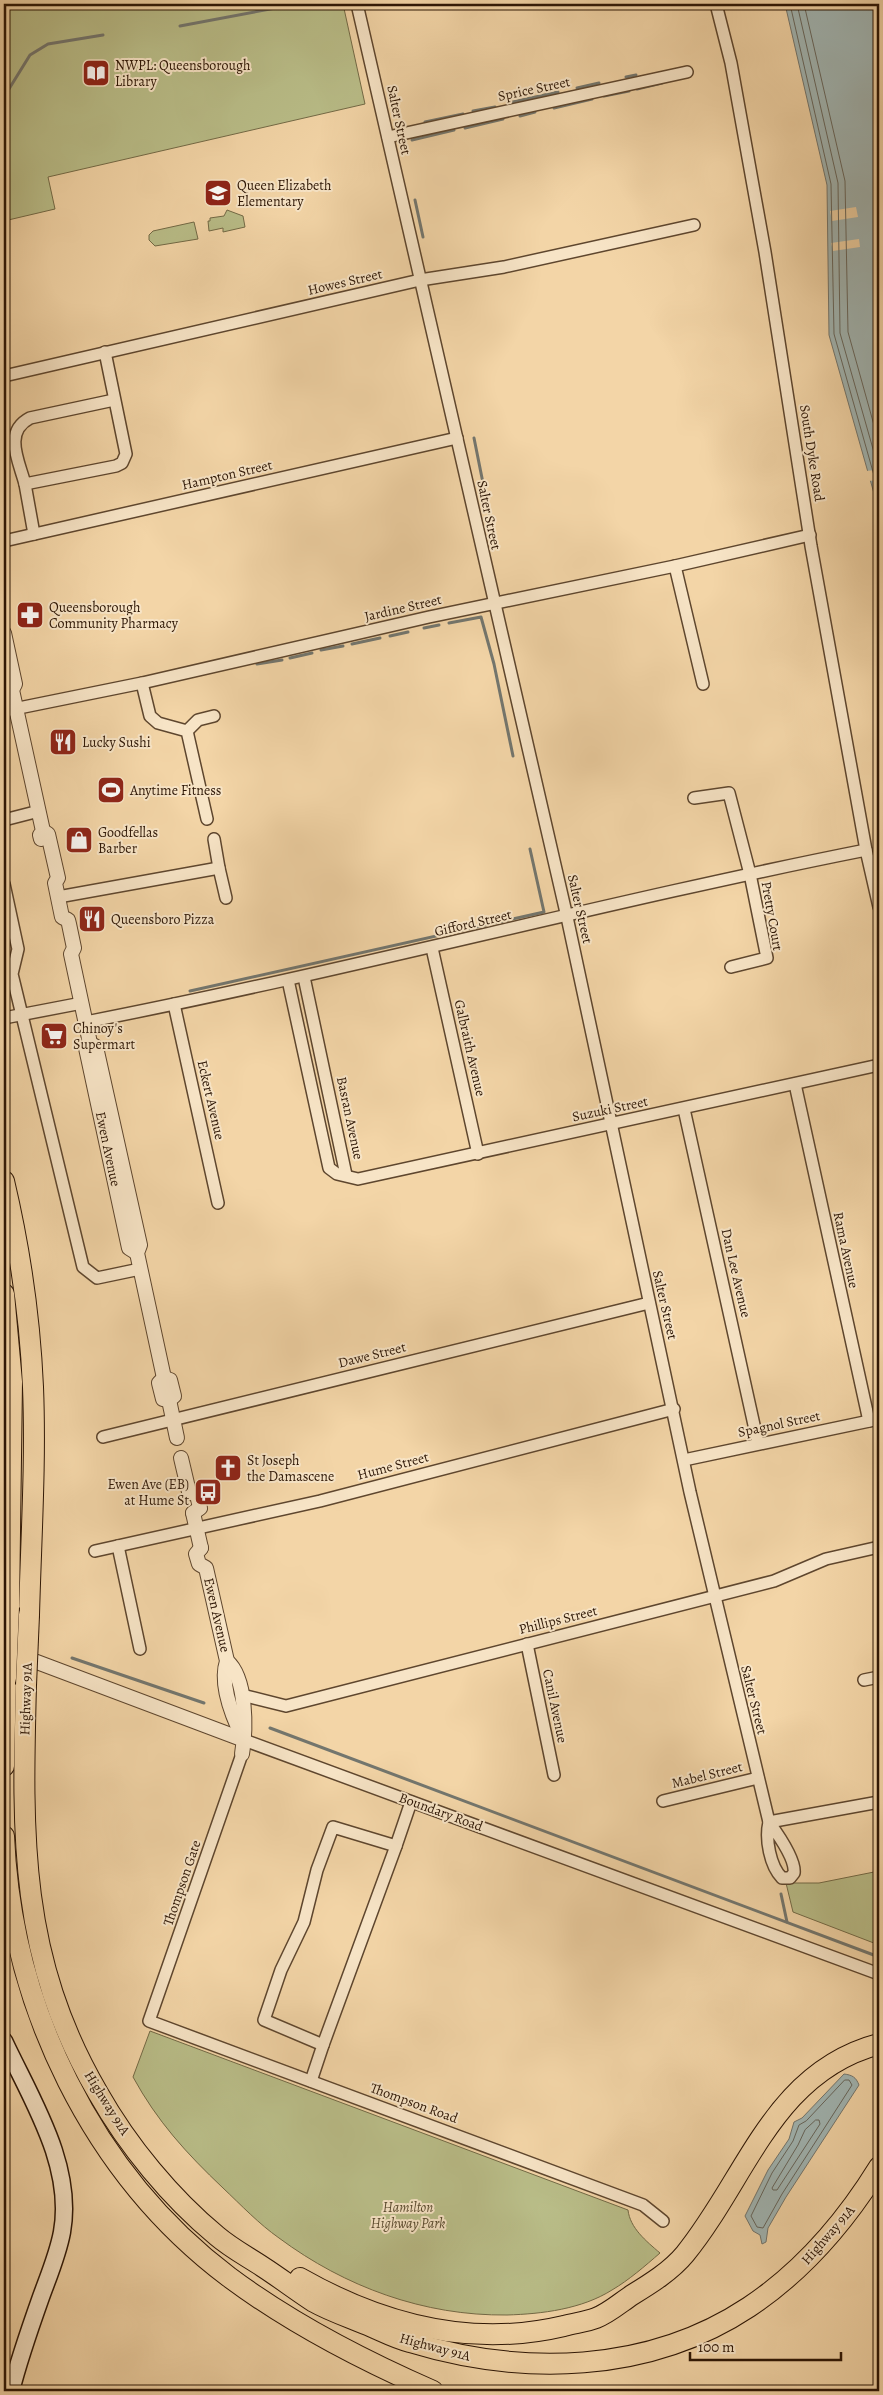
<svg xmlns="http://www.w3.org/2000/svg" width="883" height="2395" font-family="Alegreya,serif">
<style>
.green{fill:#b9bd88;stroke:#736a46}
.water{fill:#a1b6b4;stroke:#73766e}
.pier{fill:#f3d5a7}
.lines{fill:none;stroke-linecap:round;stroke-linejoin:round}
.shore{stroke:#67665c;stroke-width:1}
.stream{stroke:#73766e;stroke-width:3}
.minor-casing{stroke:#5e462e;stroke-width:14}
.tertiary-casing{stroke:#5e462e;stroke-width:16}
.secondary-casing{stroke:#2d1605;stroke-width:19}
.motorway-casing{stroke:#2d1605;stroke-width:22}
.minor{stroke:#f7e4c6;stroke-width:11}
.tertiary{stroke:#f7e4c6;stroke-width:14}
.secondary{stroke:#f7e4c6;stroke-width:16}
.motorway{stroke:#f3d5a7;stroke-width:20}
.motorway-bridge-casing{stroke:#2d1605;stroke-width:22;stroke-linecap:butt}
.motorway-bridge{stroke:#f3d5a7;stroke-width:20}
.labels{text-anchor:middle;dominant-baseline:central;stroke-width:4;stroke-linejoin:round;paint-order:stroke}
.poi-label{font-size:14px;fill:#2d1605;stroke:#f7e4c6;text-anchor:start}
.street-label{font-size:14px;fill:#2d1605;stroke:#f7e4c6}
.park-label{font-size:14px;font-style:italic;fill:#57482c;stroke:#f7e4c6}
</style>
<rect width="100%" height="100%" fill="#f3d5a7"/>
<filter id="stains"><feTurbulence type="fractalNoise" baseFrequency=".004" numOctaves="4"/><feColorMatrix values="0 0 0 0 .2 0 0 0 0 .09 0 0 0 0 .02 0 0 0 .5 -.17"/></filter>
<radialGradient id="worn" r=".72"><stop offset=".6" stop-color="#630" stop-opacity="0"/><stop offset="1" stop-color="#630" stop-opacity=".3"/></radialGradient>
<!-- green -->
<g class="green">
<path d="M4 4H343L365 104 48 177 55 209 4 221Z"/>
<path d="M227 210 243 216 245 227 223 232V228L209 231 208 221H210V218L224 216Z"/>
<path d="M194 222 198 239 155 246 149 240V235L153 231Z"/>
<path d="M879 1871V1945L793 1912 786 1883H819Z"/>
<path d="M150 2031 628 2210C630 2228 646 2241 660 2253 645 2266 629 2280 612 2290 582 2309 542 2314 507 2315 424 2316 345 2287 279 2238 259 2224 241 2205 223 2188 186 2153 157 2121 133 2077Z"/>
</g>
<!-- water -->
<g class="water">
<path d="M785 4H879V511L829 335 827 185Z"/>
<path d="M844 2074C852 2075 856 2077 859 2085L786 2197 768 2228 766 2242 762 2244 760 2235 753 2231 745 2216 768 2170 789 2139 794 2122 802 2118Z"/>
</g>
<!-- pier -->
<g class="pier">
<path d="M856 207 858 217 832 221 830 211Z"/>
<path d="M859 239 860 247 833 251 831 243Z"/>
<path d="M877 470 878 480 868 481 865 471Z"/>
</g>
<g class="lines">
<!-- shore -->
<g class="shore">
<path d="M790 4 831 184 834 334 879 493"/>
<path d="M797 4 838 183 840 333 879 470"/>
<path d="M804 4 845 181 848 332 879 443"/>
<path d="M845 2080H849L852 2085 782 2194 763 2228 757 2227 751 2216 772 2173 793 2141 799 2125 806 2121Z"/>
<path d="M816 2120H819L820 2124 777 2190H773L772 2188 798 2145 805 2130Z"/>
</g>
<!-- stream -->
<g class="stream">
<path d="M180 26 297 4"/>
<path d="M626 77 636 75"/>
<path d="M577 88 599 83"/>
<path d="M637 89 662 83"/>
<path d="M604 96 629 91"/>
<path d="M4 97 30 55 48 44 103 35"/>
<path d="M513 102 558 92"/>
<path d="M554 108 592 99"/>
<path d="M473 111 495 107"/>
<path d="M520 116 535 112"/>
<path d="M425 122 463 114"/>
<path d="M465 128 503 119"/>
<path d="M412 140 454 130"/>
<path d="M415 200 423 237"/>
<path d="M474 438 489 513"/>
<path d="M491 527 495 545"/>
<path d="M449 623 481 617 494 664 513 756"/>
<path d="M424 628 439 625"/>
<path d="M390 636 408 632"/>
<path d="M352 644 380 638"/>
<path d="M321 650 343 646"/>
<path d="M290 658 312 653"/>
<path d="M257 664 282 660"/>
<path d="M190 991 544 912 530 849"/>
<path d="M72 1658 204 1703"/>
<path d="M270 1728 879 1957"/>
<path d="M781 1894 787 1922"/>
</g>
<!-- minor casing -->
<g class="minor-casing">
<g id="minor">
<path d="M357 4 567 917 690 1492 769 1822C777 1833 796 1860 794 1873L790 1878H782C770 1866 765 1839 769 1822"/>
<path d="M716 4 731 63 765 252 811 546 866 850 879 907"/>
<path d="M388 137 687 72"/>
<path d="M4 376 420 280 504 267 694 225"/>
<path d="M25 484C19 461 3 432 30 418L114 400"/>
<path d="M34 534 25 484 116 466 122 463 126 454 105 352"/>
<path d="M4 541 457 438"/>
<path d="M675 566 703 684"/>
<path d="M142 683 150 716 158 723 187 731 207 819"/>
<path d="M4 711 142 683 429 617 675 566 810 535"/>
<path d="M187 731 198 720 214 716"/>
<path d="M694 798 729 793 750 874 767 958 731 967"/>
<path d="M4 820 39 811"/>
<path d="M219 868 226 898"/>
<path d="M4 884 18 949 12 974 83 1267 97 1278 140 1269"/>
<path d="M58 897 219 868 214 839"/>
<path d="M432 948 478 1154"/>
<path d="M304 977 346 1175"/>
<path d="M288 980 329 1168 337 1174 358 1179 879 1065"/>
<path d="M174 1004 218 1203"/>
<path d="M4 1018 82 1003"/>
<path d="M86 1022C347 971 604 902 866 850"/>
<path d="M795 1084 869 1421"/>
<path d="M684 1109 758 1443"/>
<path d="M103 1437 649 1303"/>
<path d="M684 1460 879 1419"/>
<path d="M118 1546 140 1649"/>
<path d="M95 1551 320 1501 674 1409"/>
<path d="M527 1644 554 1775"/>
<path d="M864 1680 879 1677"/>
<path d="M242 1695 286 1706 774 1581 826 1559 879 1547"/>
<path d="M244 1740 879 1974"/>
<path d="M242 1754 149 2021 643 2205 663 2221"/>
<path d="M663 1801 758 1778"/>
<path d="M769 1822 879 1802"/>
<path d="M323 2045 396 1846"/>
<path d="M311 2081 323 2045 264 2020 281 1970 304 1922 317 1870 333 1827 396 1846 411 1802"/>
</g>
</g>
<!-- tertiary casing -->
<g class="tertiary-casing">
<g id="tertiary">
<path d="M4 633 15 684 12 690 43 831 40 835 41 839"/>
<path d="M43 831 48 834 58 878 55 883 62 917 68 920 69 924 74 948 71 954 90 1043 96 1047 140 1245 137 1253 164 1378"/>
<path d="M90 1043 86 1048 129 1248 137 1253"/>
<path d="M164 1378 159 1383 163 1399 169 1400"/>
<path d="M164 1378 170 1380 174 1396 169 1400"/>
<path d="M169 1400 177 1438"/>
<path d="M181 1458 189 1492"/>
<path d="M189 1492 197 1495 200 1508 193 1513"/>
<path d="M193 1513 201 1548"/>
<path d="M201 1548 196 1554 199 1564 206 1568 227 1661C219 1685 233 1718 244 1740"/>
<path d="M21 1656 244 1740"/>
<path d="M227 1661C247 1678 246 1730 242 1754"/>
</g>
</g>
<!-- secondary casing -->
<g class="secondary-casing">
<path id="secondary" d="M4 2041C31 2099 74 2165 62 2232 58 2254 49 2275 41 2297 30 2328 19 2359 11 2391"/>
</g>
<!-- motorway casing -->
<g class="motorway-casing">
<g id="motorway">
<path d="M4 1181C20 1249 30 1318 33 1387 36 1463 31 1539 29 1615"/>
<path d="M4 1294 12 1382 9 1607"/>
<path d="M26 1685C22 1836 19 1958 98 2093 128 2146 171 2198 217 2236 231 2248 248 2257 263 2267 280 2278 297 2291 314 2302 330 2311 348 2317 365 2324 380 2330 394 2338 410 2342 522 2376 648 2374 749 2307 803 2271 845 2222 879 2167"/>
<path d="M4 1766 6 1678"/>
<path d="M4 1836C11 2005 92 2174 229 2277 292 2324 362 2360 433 2391"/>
<path d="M300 2278C381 2324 471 2348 564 2326 574 2323 586 2322 596 2318 609 2313 620 2303 632 2295 650 2284 671 2271 685 2254 747 2178 773 2072 879 2044"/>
</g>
</g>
<!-- minor -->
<use href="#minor" class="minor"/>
<!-- tertiary -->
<use href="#tertiary" class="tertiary"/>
<!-- secondary -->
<use href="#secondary" class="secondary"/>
<!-- motorway -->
<use href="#motorway" class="motorway"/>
<!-- motorway-bridge casing -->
<g class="motorway-bridge-casing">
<g id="motorway-bridge">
<path d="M6 1678 9 1607"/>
<path d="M26 1685 29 1615"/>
</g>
</g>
<!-- motorway-bridge -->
<use href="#motorway-bridge" class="motorway-bridge"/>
</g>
<!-- icons -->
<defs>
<g id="library-square" transform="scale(1.4375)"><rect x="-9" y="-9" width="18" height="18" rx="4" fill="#8f2418" stroke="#f7e4c6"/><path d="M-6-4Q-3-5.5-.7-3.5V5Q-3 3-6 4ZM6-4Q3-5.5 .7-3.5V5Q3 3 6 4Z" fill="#fff"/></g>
<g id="school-square" transform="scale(1.4375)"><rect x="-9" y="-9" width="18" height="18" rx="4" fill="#8f2418" stroke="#f7e4c6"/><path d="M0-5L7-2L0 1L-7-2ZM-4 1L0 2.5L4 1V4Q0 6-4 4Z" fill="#fff"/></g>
<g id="pharmacy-square" transform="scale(1.4375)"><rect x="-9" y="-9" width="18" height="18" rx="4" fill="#8f2418" stroke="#f7e4c6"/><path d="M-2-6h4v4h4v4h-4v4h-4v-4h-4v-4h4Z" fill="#fff"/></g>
<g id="restaurant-square" transform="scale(1.4375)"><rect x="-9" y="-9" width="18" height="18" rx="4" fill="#8f2418" stroke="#f7e4c6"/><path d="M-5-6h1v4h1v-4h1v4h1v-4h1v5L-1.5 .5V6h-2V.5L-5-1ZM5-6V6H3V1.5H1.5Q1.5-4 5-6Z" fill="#fff"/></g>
<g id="stadium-square" transform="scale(1.4375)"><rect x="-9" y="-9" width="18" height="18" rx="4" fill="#8f2418" stroke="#f7e4c6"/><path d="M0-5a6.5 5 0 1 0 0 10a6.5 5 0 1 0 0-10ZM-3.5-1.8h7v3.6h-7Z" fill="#fff"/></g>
<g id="shop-square" transform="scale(1.4375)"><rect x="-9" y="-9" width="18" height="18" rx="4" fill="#8f2418" stroke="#f7e4c6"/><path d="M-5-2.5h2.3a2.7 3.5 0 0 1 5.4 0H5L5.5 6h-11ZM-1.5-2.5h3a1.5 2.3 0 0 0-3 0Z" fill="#fff"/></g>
<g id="supermarket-square" transform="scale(1.4375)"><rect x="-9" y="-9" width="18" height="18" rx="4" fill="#8f2418" stroke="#f7e4c6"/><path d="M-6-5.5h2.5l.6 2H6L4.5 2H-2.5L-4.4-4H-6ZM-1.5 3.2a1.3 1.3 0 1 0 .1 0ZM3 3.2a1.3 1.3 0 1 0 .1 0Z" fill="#fff"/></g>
<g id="church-square" transform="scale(1.4375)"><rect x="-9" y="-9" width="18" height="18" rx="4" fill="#8f2418" stroke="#f7e4c6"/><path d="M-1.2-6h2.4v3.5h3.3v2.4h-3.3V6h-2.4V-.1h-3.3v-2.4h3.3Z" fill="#fff"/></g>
<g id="bus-square" transform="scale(1.4375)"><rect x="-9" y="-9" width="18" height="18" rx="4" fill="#8f2418" stroke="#f7e4c6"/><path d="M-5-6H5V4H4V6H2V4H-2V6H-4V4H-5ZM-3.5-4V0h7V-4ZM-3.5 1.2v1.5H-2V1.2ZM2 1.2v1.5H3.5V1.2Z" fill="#fff"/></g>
</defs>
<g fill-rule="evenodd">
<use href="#library-square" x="96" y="73"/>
<use href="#school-square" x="218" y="193"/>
<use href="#pharmacy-square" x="30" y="615"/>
<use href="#restaurant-square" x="63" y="742"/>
<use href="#stadium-square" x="111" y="790"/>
<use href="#shop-square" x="79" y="840"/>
<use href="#restaurant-square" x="92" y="919"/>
<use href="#supermarket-square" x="54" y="1036"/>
<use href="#church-square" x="228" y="1468"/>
<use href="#bus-square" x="208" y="1492"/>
</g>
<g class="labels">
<!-- poi labels -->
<g class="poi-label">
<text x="115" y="65">NWPL: Queensborough<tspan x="115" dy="16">Library</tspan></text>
<text x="237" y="185">Queen Elizabeth<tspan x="237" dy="16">Elementary</tspan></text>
<text x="49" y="607">Queensborough<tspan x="49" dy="16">Community Pharmacy</tspan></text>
<text x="82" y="742">Lucky Sushi</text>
<text x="130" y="790">Anytime Fitness</text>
<text x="98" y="832">Goodfellas<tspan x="98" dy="16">Barber</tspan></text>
<text x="111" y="919">Queensboro Pizza</text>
<text x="73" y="1028">Chinoy's<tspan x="73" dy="16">Supermart</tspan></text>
<text x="247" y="1460">St Joseph<tspan x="247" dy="16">the Damascene</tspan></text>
<text x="189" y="1484" text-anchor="end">Ewen Ave (EB)<tspan x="189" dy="16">at Hume St</tspan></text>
</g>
<!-- street labels -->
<g class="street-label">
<text transform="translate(534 89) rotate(-12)">Sprice Street</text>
<text transform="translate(399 120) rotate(78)">Salter Street</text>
<text transform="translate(345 282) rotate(-13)">Howes Street</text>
<text transform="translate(812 453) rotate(81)">South Dyke Road</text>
<text transform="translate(227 475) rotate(-13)">Hampton Street</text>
<text transform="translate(489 515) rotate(78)">Salter Street</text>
<text transform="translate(403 608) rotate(-13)">Jardine Street</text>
<text transform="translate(580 909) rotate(77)">Salter Street</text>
<text transform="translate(772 916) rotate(80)">Pretty Court</text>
<text transform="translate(473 923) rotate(-13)">Gifford Street</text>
<text transform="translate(470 1048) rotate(77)">Galbraith Avenue</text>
<text transform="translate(211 1100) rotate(77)">Eckert Avenue</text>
<text transform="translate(610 1109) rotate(-12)">Suzuki Street</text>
<text transform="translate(350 1118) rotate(78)">Basran Avenue</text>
<text transform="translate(108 1149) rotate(78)">Ewen Avenue</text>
<text transform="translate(846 1250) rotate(78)">Rama Avenue</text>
<text transform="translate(736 1273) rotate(77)">Dan Lee Avenue</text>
<text transform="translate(665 1305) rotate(77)">Salter Street</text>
<text transform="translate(372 1355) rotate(-14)">Dawe Street</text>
<text transform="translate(779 1424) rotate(-12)">Spagnol Street</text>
<text transform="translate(393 1466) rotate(-15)">Hume Street</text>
<text transform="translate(217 1615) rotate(77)">Ewen Avenue</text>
<text transform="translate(558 1620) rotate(-14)">Phillips Street</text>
<text transform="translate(26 1699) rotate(-88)">Highway 91A</text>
<text transform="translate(754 1700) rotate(76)">Salter Street</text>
<text transform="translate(555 1706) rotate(78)">Canil Avenue</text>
<text transform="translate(707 1775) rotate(-14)">Mabel Street</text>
<text transform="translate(441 1812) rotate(20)">Boundary Road</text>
<text transform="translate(182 1883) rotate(-71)">Thompson Gate</text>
<text transform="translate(107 2103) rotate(58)">Highway 91A</text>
<text transform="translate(414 2103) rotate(20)">Thompson Road</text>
<text transform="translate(828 2235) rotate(-49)">Highway 91A</text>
<text transform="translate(435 2347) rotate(15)">Highway 91A</text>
</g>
<!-- park labels -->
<g class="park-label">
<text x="408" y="2207">Hamilton<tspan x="408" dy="16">Highway Park</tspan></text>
</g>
</g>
<!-- margin -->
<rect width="883" height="2395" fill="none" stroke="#f3d5a7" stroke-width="20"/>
<rect x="5" y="5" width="873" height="2385" fill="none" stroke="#2d1605" stroke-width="2.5"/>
<rect x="10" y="10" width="863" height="2375" fill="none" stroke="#2d1605"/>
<!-- scale -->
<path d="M690 2352v8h151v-8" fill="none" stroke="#2d1605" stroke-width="2.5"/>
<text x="698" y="2352" font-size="15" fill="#2d1605" stroke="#f7e4c6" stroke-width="4" paint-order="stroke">100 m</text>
<rect width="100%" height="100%" filter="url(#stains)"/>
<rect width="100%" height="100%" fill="url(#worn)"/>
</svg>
